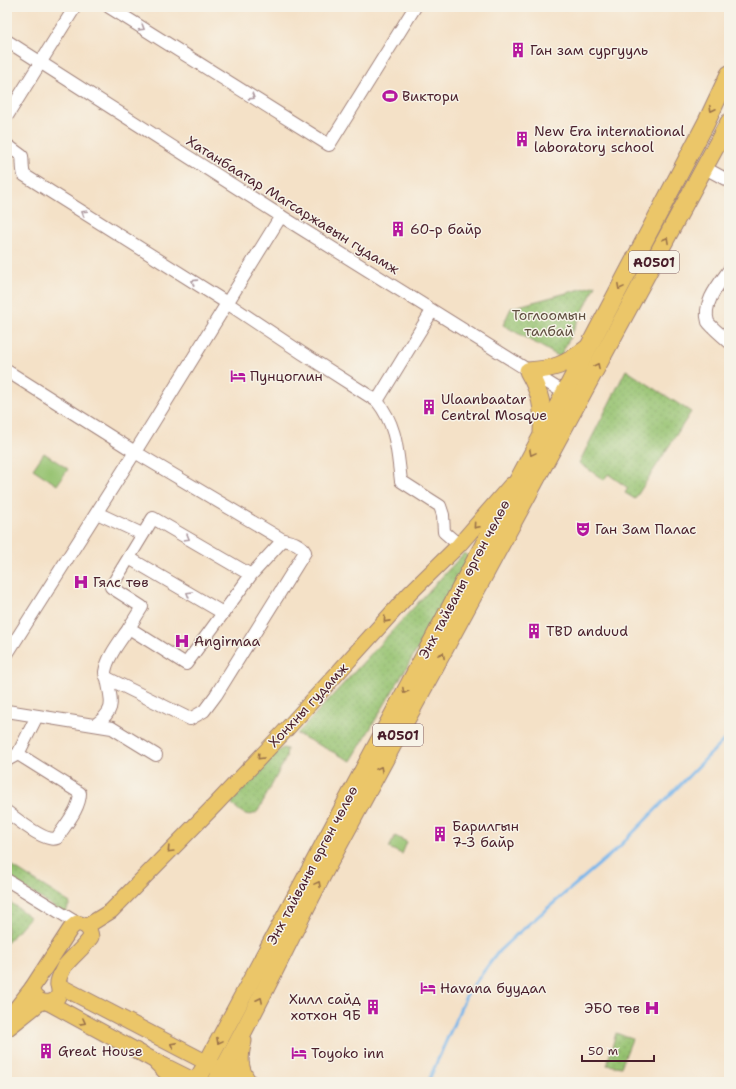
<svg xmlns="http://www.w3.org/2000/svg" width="736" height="1089" font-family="'Shantell Sans',sans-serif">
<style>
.green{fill:url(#green-dots);stroke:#70704e}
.pitch{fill:#95c270;stroke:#70704e}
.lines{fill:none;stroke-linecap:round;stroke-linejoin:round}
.stream{stroke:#78b6eb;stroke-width:3}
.minor-casing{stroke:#9f8079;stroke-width:14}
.major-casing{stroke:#9f8079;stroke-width:17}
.highway-casing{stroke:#9f8079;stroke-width:19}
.minor{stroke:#fff;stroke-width:12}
.major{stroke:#ebc669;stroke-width:15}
.highway{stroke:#ebc669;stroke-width:17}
.oneway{stroke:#ae9aa0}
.oneway2{stroke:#9a724a}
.labels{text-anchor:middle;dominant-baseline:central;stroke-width:3;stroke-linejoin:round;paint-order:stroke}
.shield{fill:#f7f3e8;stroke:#7e5f64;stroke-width:1}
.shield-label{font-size:13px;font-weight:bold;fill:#4a1f2b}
.poi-label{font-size:14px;fill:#4a1f2b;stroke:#f7f3e8;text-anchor:start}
.street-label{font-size:14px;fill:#4a1f2b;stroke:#f7f3e8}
.park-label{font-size:14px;fill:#605040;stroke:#f7f3e8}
</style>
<defs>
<pattern id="green-dots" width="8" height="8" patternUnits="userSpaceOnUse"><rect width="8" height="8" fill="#95c270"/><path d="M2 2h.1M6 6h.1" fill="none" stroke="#82a661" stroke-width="1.8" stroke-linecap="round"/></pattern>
</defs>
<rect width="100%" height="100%" fill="#f7f3e8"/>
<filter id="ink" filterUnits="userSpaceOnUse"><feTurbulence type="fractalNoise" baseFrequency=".025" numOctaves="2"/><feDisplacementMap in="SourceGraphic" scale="8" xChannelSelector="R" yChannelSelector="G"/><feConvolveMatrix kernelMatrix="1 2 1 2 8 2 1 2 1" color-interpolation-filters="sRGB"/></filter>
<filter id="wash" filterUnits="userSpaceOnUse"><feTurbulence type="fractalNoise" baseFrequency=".012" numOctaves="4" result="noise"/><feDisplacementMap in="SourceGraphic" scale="16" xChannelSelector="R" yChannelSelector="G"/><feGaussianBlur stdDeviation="0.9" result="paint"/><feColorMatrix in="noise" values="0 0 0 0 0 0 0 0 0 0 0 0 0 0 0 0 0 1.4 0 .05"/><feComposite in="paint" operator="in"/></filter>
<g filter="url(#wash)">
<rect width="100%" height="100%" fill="#f4e1c7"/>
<!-- green -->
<g class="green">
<path d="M596 285 560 357 503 325 511 308Z"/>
<path d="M626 370 691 412 635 499 625 493 628 488 608 474 604 480 579 463Z"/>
<path d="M464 553 471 559 351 761 297 734Z"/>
<path d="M283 748 287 749 286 758 258 811C249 820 239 811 232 804V801L276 753Z"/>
<path d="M7 863 70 903 65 914 7 877Z"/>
<path d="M7 900 30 917 7 943Z"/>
<path d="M616 1033 632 1039 621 1067 607 1065Z"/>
</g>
<!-- pitch -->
<g class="pitch">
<path d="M44 453 68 469 57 485 33 469Z"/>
<path d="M395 836 407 842 402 854 389 848Z"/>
</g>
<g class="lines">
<!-- stream -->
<path class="stream" d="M428 1082 466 996 472 987 499 951 515 936 617 849 729 735"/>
</g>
</g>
<g filter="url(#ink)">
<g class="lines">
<!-- minor casing -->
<g class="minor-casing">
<g id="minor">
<path d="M109 7 329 145 415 7"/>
<path d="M7 41 281 216 571 397"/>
<path d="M7 116 75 7"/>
<path d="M7 145 22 156C23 162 22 169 24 175L227 303 302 353 377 401C397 426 397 450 401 481L440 506 443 515 444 532 459 545"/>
<path d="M705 168 729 181"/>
<path d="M729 270C719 284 702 303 708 322 711 327 724 337 729 342"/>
<path d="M7 371 135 452 283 540 251 575 186 664 129 628 142 607 111 587 153 518 251 575"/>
<path d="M377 401 432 311"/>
<path d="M97 513 142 534"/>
<path d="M129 558 223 613"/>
<path d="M7 654 135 452 281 216"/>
<path d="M107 678 190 719 204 711 216 695 305 552C300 543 292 542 283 540"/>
<path d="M7 711 112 728 156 755"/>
<path d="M95 725C117 709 111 702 107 678 106 677 105 674 105 672 107 657 121 640 129 628"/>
<path d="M18 754 37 716"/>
<path d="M7 760 18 754 80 793C80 809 65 825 57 838 45 843 17 819 7 812"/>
<path d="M7 880 77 923"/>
</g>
</g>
<!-- major casing -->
<g class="major-casing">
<g id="major">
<path d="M77 923C86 925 90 928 91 937 83 949 72 956 64 967 62 971 59 977 58 982 58 985 59 988 59 991 60 1001 47 1005 39 1000 34 997 32 993 32 988L71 928Z"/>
<path d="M87 926 111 911 215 805 284 732 410 593 459 545 511 485"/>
<path d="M58 985 244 1082"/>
<path d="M49 1003 157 1062 197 1082"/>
<path d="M7 1020 32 988"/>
<path d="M7 1029 41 1002"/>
</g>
</g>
<!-- highway casing -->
<g class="highway-casing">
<g id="highway">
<path d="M542 432C544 407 540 392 528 371 555 369 565 365 586 349"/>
<path d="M243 1041C239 1056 238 1069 248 1082"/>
<path d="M157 1062 172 1077 175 1082"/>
<path d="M196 1082 207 1063 564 394 706 123 729 74"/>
<path d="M216 1082C255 1014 287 943 323 874L729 122"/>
</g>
</g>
<!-- minor -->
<use href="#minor" class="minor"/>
<!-- major -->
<use href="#major" class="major"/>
<!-- highway -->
<use href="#highway" class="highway"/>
</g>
<!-- one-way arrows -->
<defs><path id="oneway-chevron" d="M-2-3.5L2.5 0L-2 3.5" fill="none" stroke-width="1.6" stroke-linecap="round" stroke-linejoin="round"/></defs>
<g class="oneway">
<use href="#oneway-chevron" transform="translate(142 28) rotate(32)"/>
<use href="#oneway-chevron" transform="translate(252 97) rotate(32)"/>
<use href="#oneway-chevron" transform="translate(84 213) rotate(-148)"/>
<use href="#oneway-chevron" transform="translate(194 282) rotate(-148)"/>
<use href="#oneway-chevron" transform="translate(187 538) rotate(30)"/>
<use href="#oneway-chevron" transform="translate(189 594) rotate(-149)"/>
</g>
<g class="oneway2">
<use href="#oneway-chevron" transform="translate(712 109) rotate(116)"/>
<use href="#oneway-chevron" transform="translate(666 240) rotate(-61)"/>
<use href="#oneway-chevron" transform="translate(620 287) rotate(118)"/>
<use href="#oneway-chevron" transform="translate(597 366) rotate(-62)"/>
<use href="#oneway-chevron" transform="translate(532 453) rotate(118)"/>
<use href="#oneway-chevron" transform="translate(476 526) rotate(131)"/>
<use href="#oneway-chevron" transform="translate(386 620) rotate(132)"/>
<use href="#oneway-chevron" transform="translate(442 655) rotate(-62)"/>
<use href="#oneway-chevron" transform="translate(405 691) rotate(118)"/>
<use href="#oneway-chevron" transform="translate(260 757) rotate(133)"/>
<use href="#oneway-chevron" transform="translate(380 769) rotate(-62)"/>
<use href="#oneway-chevron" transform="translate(170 850) rotate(134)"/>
<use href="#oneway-chevron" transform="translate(318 884) rotate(-62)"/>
<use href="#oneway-chevron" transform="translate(260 1000) rotate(-64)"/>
<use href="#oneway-chevron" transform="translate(83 1022) rotate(28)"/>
<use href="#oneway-chevron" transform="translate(219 1041) rotate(118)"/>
<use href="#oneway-chevron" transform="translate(173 1045) rotate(-152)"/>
</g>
</g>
<!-- icons -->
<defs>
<g id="building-bare" transform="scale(1.2)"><path d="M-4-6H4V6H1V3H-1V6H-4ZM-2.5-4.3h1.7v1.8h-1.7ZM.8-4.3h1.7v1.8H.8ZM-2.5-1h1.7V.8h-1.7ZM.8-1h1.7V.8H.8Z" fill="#b5179e" stroke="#f7f3e8" stroke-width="2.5" paint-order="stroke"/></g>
<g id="stadium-bare" transform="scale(1.2)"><path d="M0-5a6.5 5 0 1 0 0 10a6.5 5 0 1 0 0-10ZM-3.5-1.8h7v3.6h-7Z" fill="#b5179e" stroke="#f7f3e8" stroke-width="2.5" paint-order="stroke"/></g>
<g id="hotel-bare" transform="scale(1.2)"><path d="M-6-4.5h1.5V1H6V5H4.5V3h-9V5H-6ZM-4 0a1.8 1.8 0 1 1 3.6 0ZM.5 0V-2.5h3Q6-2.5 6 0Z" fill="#b5179e" stroke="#f7f3e8" stroke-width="2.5" paint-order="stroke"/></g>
<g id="theatre-bare" transform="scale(1.2)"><path d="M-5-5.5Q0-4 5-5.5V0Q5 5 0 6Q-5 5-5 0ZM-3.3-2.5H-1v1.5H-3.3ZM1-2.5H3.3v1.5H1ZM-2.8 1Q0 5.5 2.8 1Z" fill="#b5179e" stroke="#f7f3e8" stroke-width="2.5" paint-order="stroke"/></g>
<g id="hospital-bare" transform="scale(1.2)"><path d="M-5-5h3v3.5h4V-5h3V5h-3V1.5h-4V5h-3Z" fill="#b5179e" stroke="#f7f3e8" stroke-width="2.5" paint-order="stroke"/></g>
</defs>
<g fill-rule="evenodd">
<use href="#building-bare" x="518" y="50"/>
<use href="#stadium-bare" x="390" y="96"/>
<use href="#building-bare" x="522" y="139"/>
<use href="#building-bare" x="398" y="229"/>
<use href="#hotel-bare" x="238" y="376"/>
<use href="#building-bare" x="429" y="407"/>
<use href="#theatre-bare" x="583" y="529"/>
<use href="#hospital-bare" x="81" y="582"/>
<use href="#building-bare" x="534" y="631"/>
<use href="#hospital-bare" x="182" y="641"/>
<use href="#building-bare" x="440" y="834"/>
<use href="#hotel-bare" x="428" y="988"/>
<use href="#building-bare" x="373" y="1007"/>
<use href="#hospital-bare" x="652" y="1008"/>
<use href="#building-bare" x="46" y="1051"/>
<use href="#hotel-bare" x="299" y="1053"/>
</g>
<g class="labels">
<!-- shield labels -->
<g class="shield">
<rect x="629" y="251" width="50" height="22" rx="3"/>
<rect x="373" y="724" width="50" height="22" rx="3"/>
</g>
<g class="shield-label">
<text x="654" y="262">A0501</text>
<text x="398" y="735">A0501</text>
</g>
<!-- poi labels -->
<g class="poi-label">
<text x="530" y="50">Ган зам сургууль</text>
<text x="402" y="96">Виктори</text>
<text x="534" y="131">New Era international<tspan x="534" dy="16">laboratory school</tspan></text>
<text x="410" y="229">60-р байр</text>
<text x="250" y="376">Пунцоглин</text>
<text x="441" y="399">Ulaanbaatar<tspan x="441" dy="16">Central Mosque</tspan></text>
<text x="595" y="529">Ган Зам Палас</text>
<text x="93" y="582">Гялс төв</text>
<text x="546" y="631">TBD anduud</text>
<text x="194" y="641">Angirmaa</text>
<text x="452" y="826">Барилгын<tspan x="452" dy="16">7-3 байр</tspan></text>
<text x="440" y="988">Havana буудал</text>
<text x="361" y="999" text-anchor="end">Хилл сайд<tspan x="361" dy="16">хотхон 9Б</tspan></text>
<text x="640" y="1008" text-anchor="end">ЭБО төв</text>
<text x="58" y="1051">Great House</text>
<text x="311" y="1053">Toyoko inn</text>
</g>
<!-- street labels -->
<g class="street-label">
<text transform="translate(293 205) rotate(32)">Хатанбаатар Магсаржавын гудамж</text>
<text transform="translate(464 579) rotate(-62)">Энх тайваны өргөн чөлөө</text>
<text transform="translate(308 705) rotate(-47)">Хонхны гудамж</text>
<text transform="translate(312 865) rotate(-62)">Энх тайваны өргөн чөлөө</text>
</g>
<!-- park labels -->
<g class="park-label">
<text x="549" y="315">Тоглоомын<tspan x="549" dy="16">талбай</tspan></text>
</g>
</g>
<!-- margin -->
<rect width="736" height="1089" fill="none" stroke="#f7f3e8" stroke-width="24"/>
<!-- scale -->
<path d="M582 1055v6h72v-6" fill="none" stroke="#4a1f2b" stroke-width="2"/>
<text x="588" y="1055" font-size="12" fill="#4a1f2b" stroke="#f7f3e8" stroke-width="3" paint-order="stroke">50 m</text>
</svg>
